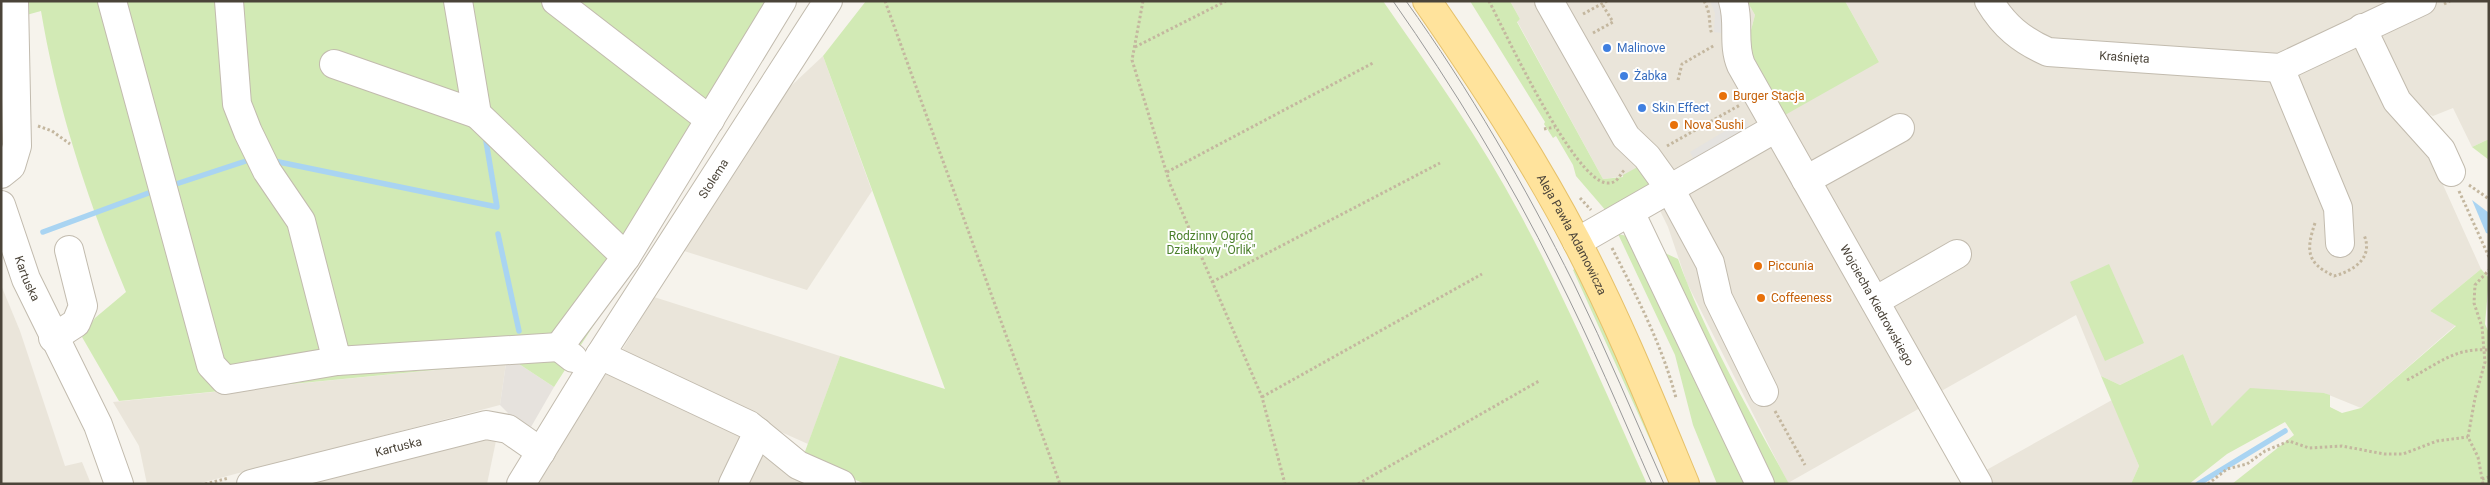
<svg xmlns="http://www.w3.org/2000/svg" width="2490" height="485" font-family="Roboto,sans-serif">
<style>
.residential{fill:#eae5da}
.industrial{fill:#e6e2dd}
.green{fill:#d2eab5}
.parking{fill:#e5e3e0}
.water{fill:#a9d4f2}
.lines{fill:none;stroke-linecap:round;stroke-linejoin:round}
.stream{stroke:#a9d4f2;stroke-width:5.5}
.minor-casing{stroke:#c2bbae;stroke-width:30}
.major-casing{stroke:#e6c16a;stroke-width:30}
.path{stroke:#c4b79f;stroke-width:3;stroke-dasharray:2.5 2.5;stroke-linecap:butt}
.minor{stroke:#fff;stroke-width:28}
.major{stroke:#ffe39c;stroke-width:28}
.tram{stroke:#9a9a9a;stroke-width:1}
.shop-dot{fill:#3f7fe0;stroke:#fff;stroke-width:2}
.food-dot{fill:#e8710a;stroke:#fff;stroke-width:2}
.labels{text-anchor:middle;dominant-baseline:central;stroke-width:4;stroke-linejoin:round;paint-order:stroke}
.shop-label{font-size:12px;fill:#366cbe;stroke:#fff;text-anchor:start}
.street-label{font-size:12px;fill:#4b4439;stroke:#fff}
.food-label{font-size:12px;fill:#c56008;stroke:#fff;text-anchor:start}
.park-label{font-size:12px;fill:#4a7f2a;stroke:#fff}
</style>
<rect width="100%" height="100%" fill="#f6f3ec"/>
<!-- residential -->
<g class="residential">
<path d="M1510 1H1747L1755 15 1747 45 1879 62 1845 1H2489V139L2472 147 2453 108 2433 116 2407 105 2481 269 2430 311 2456 325 2361 408 2324 393 2212 426 2183 354 2120 385 2101 376 2076 315 1936 394 1981 473 2112 400 2139 466 2131 484H1963L1920 408 1788 483 1687 283 1668 227 1642 174 1603 179 1517 21 1520 19Z"/>
<path d="M823 56 872 191 807 290 681 250 776 100Z"/>
<path d="M1 285 20 331 65 466 82 462 91 484H1Z"/>
<path d="M654 297 840 356 808 444 621 361 619 355Z"/>
<path d="M506 363 500 405 197 484H147L139 446 113 402Z"/>
<path d="M612 372 747 431 722 484H536L606 374Z"/>
<path d="M497 436 487 484H309Z"/>
<path d="M743 445 828 484H725Z"/>
</g>
<!-- industrial -->
<path class="industrial" d="M516 362 554 387 531 427 509 414 500 405 506 363Z"/>
<!-- green -->
<g class="green">
<path d="M1 1H797L674 200 554 387 516 362 119 401 82 337 95 318 126 292C88 202 57 107 41 11L1 22Z"/>
<path d="M866 1H1383C1431 70 1480 139 1520 214 1567 301 1606 393 1647 484H865L803 457 840 356 945 389 823 56Z"/>
<path d="M1470 1H1510L1520 19 1517 22 1603 179 1623 177V175L1643 164 1653 186 1607 212 1576 176 1573 165 1556 136 1553 138 1544 124 1545 122Z"/>
<path d="M1747 1H1845L1879 62 1785 115 1747 45 1755 15Z"/>
<path d="M2489 139V160L2472 147Z"/>
<path d="M1618 234 1627 236 1751 484H1717L1693 425 1675 355Z"/>
<path d="M1654 248 1678 259C1706 337 1750 411 1789 484H1775Z"/>
<path d="M2109 264 2144 343 2105 361 2070 282Z"/>
<path d="M1576 268 1607 329 1670 484 1573 270Z"/>
<path d="M2481 269 2489 278 2485 324 2489 333V484H2232L2294 435 2285 422 2227 454 2189 484H2131L2139 466 2101 376 2120 385 2183 354 2212 426 2250 388 2324 393 2330 395V407L2342 413 2361 408 2456 326 2430 311Z"/>
</g>
<!-- parking -->
<g class="parking">
<path d="M1710 1H1728V34L1714 32 1715 13Z"/>
<path d="M1745 119 1753 134 1697 165 1690 152Z"/>
</g>
<!-- water -->
<path class="water" d="M2472 200 2489 213V234L2486 233Z"/>
<g class="lines">
<!-- stream -->
<g class="stream">
<path d="M274 161 497 207 485 135"/>
<path d="M173 185 252 159"/>
<path d="M43 232 154 191"/>
<path d="M498 234 519 331"/>
<path d="M2198 484 2285 431"/>
</g>
<!-- minor casing -->
<g class="minor-casing">
<g id="minor">
<path d="M112 1 211 365 225 380 337 361"/>
<path d="M229 1 237 104 248 132 267 171 301 221 337 361 559 347"/>
<path d="M458 1 477 114 626 257 559 347 573 358"/>
<path d="M556 1 710 120"/>
<path d="M1549 1 1626 137 1647 157 1670 189 1710 263 1718 298 1764 392"/>
<path id="s1" d="M1733 1C1740 22 1732 44 1741 65L1978 484"/>
<path id="s2" d="M1989 1C2004 26 2021 40 2048 52L2280 68 2422 1"/>
<path d="M2362 28 2397 101 2441 150 2451 172"/>
<path d="M334 64 477 114"/>
<path d="M2280 68 2338 208 2340 243"/>
<path d="M1 174 11 166 17 146 14 1"/>
<path d="M1806 180 1900 128"/>
<path id="s3" d="M1 205 26 279 98 425 119 484"/>
<path d="M1630 212 1760 484"/>
<path d="M1577 242 1776 128"/>
<path d="M626 257 782 1"/>
<path d="M1875 301 1957 254"/>
<path d="M53 338 76 323 83 306 69 250"/>
<path d="M600 355 749 425 798 465 841 484"/>
<path id="s4" d="M251 484 486 425 508 429 541 452"/>
<path id="s5" d="M521 484 600 355 828 1"/>
<path d="M733 484 758 432"/>
</g>
</g>
<!-- major casing -->
<g class="major-casing">
<g id="major">
<path id="s6" d="M1427 1C1481 79 1533 158 1577 242 1618 320 1651 402 1685 484"/>
</g>
</g>
<!-- path -->
<g class="path">
<path d="M885 1 1060 484"/>
<path d="M1143 1 1132 60 1170 184 1262 397 1285 484"/>
<path d="M1489 1C1505 32 1574 181 1607 183 1619 184 1619 173 1626 169"/>
<path d="M1704 1C1712 15 1708 25 1712 34"/>
<path d="M2444 4 2450 1"/>
<path d="M1583 14 1607 1"/>
<path d="M1593 33 1613 22 1602 4"/>
<path d="M1135 47 1226 1"/>
<path d="M1678 80 1682 64 1715 45"/>
<path d="M38 126 52 131 70 144"/>
<path d="M1544 129 1555 127"/>
<path d="M1667 146 1740 105"/>
<path d="M1167 172 1373 63"/>
<path d="M2469 185 2489 199"/>
<path d="M2459 191 2489 257"/>
<path d="M1580 198 1591 210"/>
<path d="M2315 223C2306 250 2306 263 2334 276 2353 271 2374 258 2364 235"/>
<path d="M1612 248C1637 297 1662 345 1676 398"/>
<path d="M1212 282 1440 163"/>
<path d="M2407 380C2437 365 2454 347 2489 350"/>
<path d="M1262 397 1482 274"/>
<path d="M1775 411 1805 465"/>
<path d="M2482 479 2489 477"/>
<path d="M205 484 229 478"/>
<path d="M1358 484 1539 381"/>
<path d="M2208 484 2227 469 2247 464 2265 451 2289 441 2309 448 2342 446 2384 454H2403L2437 441 2468 437"/>
<path d="M2483 484 2478 457 2468 437 2475 398 2485 362 2482 327 2474 303 2475 285 2489 270"/>
</g>
<!-- minor -->
<use href="#minor" class="minor"/>
<!-- major -->
<use href="#major" class="major"/>
<!-- tram -->
<g class="tram">
<path d="M1393 1C1454 88 1509 178 1556 273 1591 342 1621 413 1652 484"/>
<path d="M1406 1C1470 90 1525 186 1574 284 1606 349 1634 417 1664 484"/>
</g>
</g>
<!-- markers -->
<g class="shop-dot">
<circle cx="1607" cy="48" r="5"/>
<circle cx="1624" cy="76" r="5"/>
<circle cx="1642" cy="108" r="5"/>
</g>
<g class="food-dot">
<circle cx="1723" cy="96" r="5"/>
<circle cx="1674" cy="125" r="5"/>
<circle cx="1758" cy="266" r="5"/>
<circle cx="1761" cy="298" r="5"/>
</g>
<g class="labels">
<!-- shop labels -->
<g class="shop-label">
<text x="1617" y="48">Malinove</text>
<text x="1634" y="76">Żabka</text>
<text x="1652" y="108">Skin Effect</text>
</g>
<!-- street labels -->
<g class="street-label">
<text stroke="none"><textPath href="#s2" startOffset="156">Kraśnięta</textPath></text>
<text stroke="none"><textPath href="#s5" startOffset="361">Stolema</textPath></text>
<text stroke="none"><textPath href="#s6" startOffset="275">Aleja Pawła Adamowicza</textPath></text>
<text stroke="none"><textPath href="#s3" startOffset="78">Kartuska</textPath></text>
<text stroke="none"><textPath href="#s1" startOffset="341">Wojciecha Kiedrowskiego</textPath></text>
<text stroke="none"><textPath href="#s4" startOffset="152">Kartuska</textPath></text>
</g>
<!-- food labels -->
<g class="food-label">
<text x="1733" y="96">Burger Stacja</text>
<text x="1684" y="125">Nova Sushi</text>
<text x="1768" y="266">Piccunia</text>
<text x="1771" y="298">Coffeeness</text>
</g>
<!-- park labels -->
<g class="park-label">
<text x="1211" y="236">Rodzinny Ogród<tspan x="1211" dy="14">Działkowy "Orlik"</tspan></text>
</g>
</g>
<!-- border -->
<rect width="2490" height="485" fill="none" stroke="#4b4439" stroke-width="5"/>
</svg>
